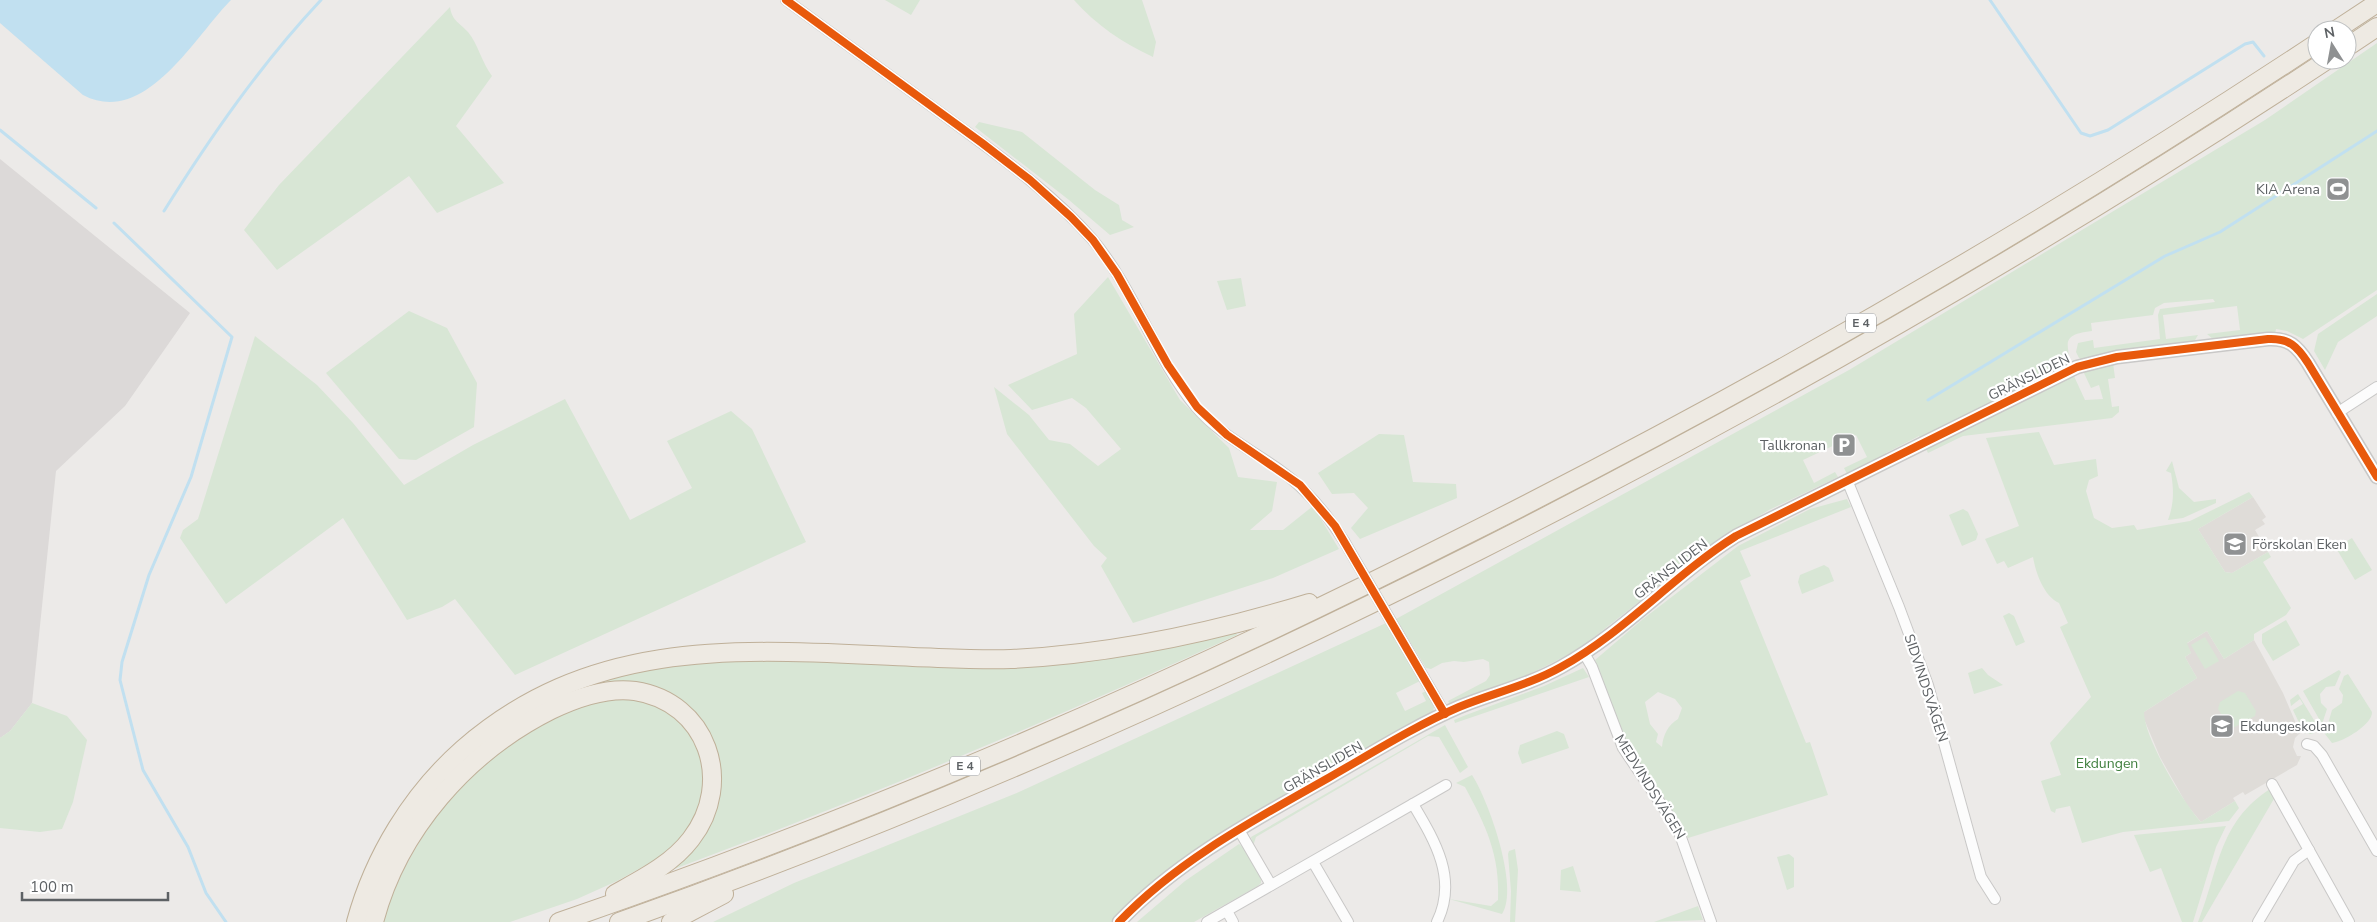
<svg xmlns="http://www.w3.org/2000/svg" width="2377" height="922" font-family="'Nunito Sans',sans-serif">
<style>
.industrial{fill:#dcd9d8}
.education{fill:#dfdcd8}
.green{fill:#d8e6d5;fill-rule:evenodd}
.water{fill:#c1e0f0}
.lines{fill:none;stroke-linecap:round;stroke-linejoin:round}
.stream{stroke:#c1e0f0;stroke-width:3}
.minor-casing{stroke:#c9c8c7;stroke-width:12}
.tertiary-casing{stroke:#c9c8c7;stroke-width:15}
.motorway-casing{stroke:#bfb099;stroke-width:20}
.minor{stroke:#fcfcfc;stroke-width:10}
.tertiary{stroke:#fcfcfc;stroke-width:12}
.motorway{stroke:#eeeae3;stroke-width:18}
.minor-bridge-casing{stroke:#c9c8c7;stroke-width:12;stroke-linecap:butt}
.minor-bridge{stroke:#fcfcfc;stroke-width:10}
.cycleway-casing{stroke:#fff;stroke-width:11}
.cycleway{stroke:#e8590c;stroke-width:8}
.labels{text-anchor:middle;dominant-baseline:central;stroke-width:4.5;stroke-linejoin:round;paint-order:stroke}
.shield{fill:#fff;stroke:#8e9092;stroke-width:1}
.shield-label{font-size:12px;font-weight:bold;fill:#5d6164}
.poi-label{font-size:14px;fill:#5d6164;stroke:#fff;text-anchor:end}
.street-label{font-size:14px;fill:#5d6164;stroke:#fff}
.park-label{font-size:14px;fill:#428040;stroke:#fff}
</style>
<rect width="100%" height="100%" fill="#eceae8"/>
<!-- industrial -->
<path class="industrial" d="M0 159 190 313 125 406 56 471 32 703 10 731 0 738Z"/>
<!-- education -->
<g class="education">
<path d="M2253 497 2266 517 2262 520 2265 524 2255 530 2268 552 2232 573 2225 572 2198 529Z"/>
<path d="M2207 631 2224 659 2254 640 2283 693 2300 733 2295 738 2293 747 2297 756H2301L2297 765 2245 795 2243 792 2233 798 2235 801 2201 822 2187 805 2160 757 2144 719V712L2197 678 2185 657 2191 653 2186 644Z"/>
</g>
<!-- green -->
<g class="green">
<path d="M885 0H920L911 15Z"/>
<path d="M1074 0H1142L1156 42 1153 57C1123 43 1096 25 1074 0Z"/>
<path d="M450 7C452 21 460 23 468 32 478 44 482 63 492 76L456 126 504 183 437 213 409 176 277 270 244 230 279 185Z"/>
<path d="M2377 43V290L2303 339 2287 331 2276 329 2275 334 2214 340 2207 334 2240 330 2237 306 2163 315 2166 339 2198 335 2194 342 2121 351 2083 360 2079 358 2076 352 2078 343 2093 340 2094 348 2160 339 2158 315 2160 309 2215 302 2213 299 2164 303 2155 308 2153 315 2091 323 2092 331C2052 335 2076 351 2066 366L1936 430 1921 441 1919 436 1886 453 1888 457 1847 474 1844 468 1867 457 1856 435 1803 460 1814 483 1835 472 1838 477 1769 510 1714 543 1584 645C1542 671 1497 688 1451 706L1448 701 1486 681 1490 675 1489 662 1483 659 1464 662 1454 661 1442 663 1431 669 1426 668 1396 619 1849 370 2265 120Z"/>
<path d="M979 122 1022 132 1095 190 1119 205 1122 220 1134 227 1110 235 1069 200 975 127Z"/>
<path d="M1108 277 1180 400 1229 448 1238 477 1277 482 1272 511 1250 530H1283L1313 506 1339 549 1273 578 1133 623 1101 566 1107 558 1094 546 1007 434 994 387 1029 415 1049 440 1070 444 1098 466 1121 449 1086 408 1072 398 1032 410 1008 385 1077 354 1074 314Z"/>
<path d="M1241 278 1246 306 1227 310 1217 281Z"/>
<path d="M2377 294V316L2338 342 2325 370 2314 351 2318 334Z"/>
<path d="M409 311 447 328 477 383 474 427 416 460 399 459 326 373Z"/>
<path d="M255 336 317 385 353 423 404 485 473 445 565 399 630 520 692 488 667 441 731 411 752 429 806 542 515 675 455 599 442 607 407 620 343 518 226 604 180 538 183 530 198 519Z"/>
<path d="M2113 363 2115 378 2108 379 2112 407 2119 406V412L2112 418 1963 436 1928 453 1924 445 2073 374 2085 400 2103 399 2099 385 2091 388 2083 371Z"/>
<path d="M2039 432 2054 465 2096 459 2098 476 2089 480 2086 491 2094 518 2112 528 2134 525 2137 530 2190 521 2249 492 2253 497 2198 529 2225 572 2232 573 2268 552 2271 557 2263 562 2291 608 2286 615 2254 634V640L2224 659 2207 631 2187 643 2191 653 2185 657 2197 678 2144 712C2144 738 2183 802 2201 822L2235 801 2239 808 2229 821 2123 832 2082 843 2070 806 2056 809 2055 813 2051 811 2041 781 2061 775 2050 743 2091 697 2060 627 2068 623 2059 603C2044 596 2036 574 2033 557L2008 568 2004 561 1997 564 1985 539 2019 526 1986 438Z"/>
<path d="M1379 434 1404 435 1413 482 1456 484 1457 498 1360 539 1351 528 1368 508 1354 493 1332 494 1318 473Z"/>
<path d="M2172 461 2179 488 2194 502 2216 499V503L2183 518 2168 520C2174 504 2174 490 2171 473L2166 471Z"/>
<path d="M1847 499 1851 507 1740 551 1751 576 1740 581 1806 743 1810 742 1828 795 1688 838 1667 802 1627 746 1595 660 1643 619 1738 546 1810 509ZM1658 692 1675 699 1682 708 1678 719C1668 725 1663 735 1662 747L1656 742 1658 734 1650 724 1645 702Z"/>
<path d="M1963 509 1968 512 1978 534 1976 540 1962 546 1949 515Z"/>
<path d="M2352 538 2372 570 2355 580 2336 548Z"/>
<path d="M1824 565 1829 568 1834 581 1802 594 1798 582 1800 575Z"/>
<path d="M2009 613 2014 616 2025 642 2016 646 2003 616Z"/>
<path d="M2286 620 2300 645 2273 661 2262 643V634Z"/>
<path d="M1386 623 1420 681 1396 693 1405 711 1426 701 1422 693 1426 691 1434 707 1432 716 1332 769 1230 828 1111 922H713L794 883 1019 792Z"/>
<path d="M1235 631 1237 635C1048 722 856 802 661 874L700 838 712 742 624 683 461 765 368 922H364L439 784 479 744 611 676 702 661 1091 660 1166 649Z"/>
<path d="M2205 637 2219 661 2205 669 2191 645Z"/>
<path d="M1583 668 1589 677 1455 723 1454 720 1466 715 1544 686Z"/>
<path d="M1982 668 1988 675 2003 685 1974 694 1968 673Z"/>
<path d="M2339 670 2341 672 2335 686 2326 687 2320 694 2321 703 2327 709 2322 724 2303 691Z"/>
<path d="M2348 674 2372 712C2373 724 2343 742 2332 743L2325 734 2332 710 2342 703 2343 695 2339 689 2344 676Z"/>
<path d="M2238 691 2245 693 2256 711 2255 716 2233 728 2229 727 2218 709 2220 702Z"/>
<path d="M2298 694 2317 725V731L2312 734 2304 733 2293 710 2303 704 2300 699 2291 706 2290 700Z"/>
<path d="M613 698 634 699 657 704 675 717 691 733 700 749 704 767 702 802 683 837 655 860 617 881 577 899 510 922H382C413 833 471 755 558 715 575 707 595 702 613 698Z"/>
<path d="M32 703 67 716 87 740 73 802 62 829 40 832 0 828V738L10 731Z"/>
<path d="M1445 725 1468 767 1460 773 1439 737 1428 736 1256 837 1253 846 1251 837Z"/>
<path d="M1557 731 1564 734 1569 748 1522 764 1518 753 1520 745Z"/>
<path d="M1472 775C1488 799 1520 888 1502 914L1449 899 1491 906 1498 900C1500 855 1486 826 1465 787L1456 783Z"/>
<path d="M2270 789 2275 797 2202 922H2198C2219 870 2218 823 2270 789Z"/>
<path d="M2226 826 2216 847 2193 922H2182L2161 868 2150 872 2134 835Z"/>
<path d="M1239 844C1248 851 1262 871 1261 883L1258 886 1194 922H1137L1185 881Z"/>
<path d="M1515 849 1518 870 1515 922H1510L1511 891 1508 854 1509 851Z"/>
<path d="M1789 854 1794 858V887L1787 890 1777 857Z"/>
<path d="M1573 866 1581 892 1560 890 1561 870Z"/>
<path d="M1698 906 1703 920 1654 922Z"/>
</g>
<!-- water -->
<path class="water" d="M0 0H231C195 36 145 128 83 95L0 23Z"/>
<g class="lines">
<!-- stream -->
<g class="stream">
<path d="M1990 0 2081 133 2090 136 2108 130 2245 44 2253 42 2264 56"/>
<path d="M0 130 96 208"/>
<path d="M164 211C211 136 261 64 321 0"/>
<path d="M114 223 232 337 191 477 149 575 122 662 120 680 143 770 188 847 206 893 226 922"/>
<path d="M1928 400 2165 256 2220 232 2377 131"/>
</g>
<!-- minor casing -->
<g class="minor-casing">
<g id="minor">
<path d="M786 0C841 40 895 80 949 119 999 156 1051 192 1092 239 1135 290 1154 356 1196 407 1220 435 1252 450 1281 471 1308 490 1327 514 1344 541"/>
<path d="M2337 413 2377 387"/>
<path d="M1847 480 1899 607 1928 685 1981 877 1995 899"/>
<path d="M1399 635 1445 714"/>
<path d="M1584 653 1592 667 1623 748 1678 829 1711 922"/>
<path d="M2307 744 2314 746 2322 755 2377 851"/>
<path d="M2272 784 2349 922"/>
<path d="M1413 804C1435 841 1458 879 1437 922"/>
<path d="M1239 830 1271 885"/>
<path d="M1313 862 1348 922"/>
<path d="M1227 911 1233 922"/>
<path d="M1207 922 1446 785"/>
<path d="M2258 922 2294 861 2309 850"/>
</g>
</g>
<!-- tertiary casing -->
<g class="tertiary-casing">
<path id="tertiary" d="M1119 922C1178 860 1256 819 1330 777 1372 753 1415 726 1459 707 1493 693 1529 685 1561 667 1625 632 1674 575 1736 536L2077 367 2117 357 2268 339C2289 338 2297 346 2308 363L2377 477"/>
</g>
<!-- motorway casing -->
<g class="motorway-casing">
<g id="motorway">
<path d="M2336 30 2377 3"/>
<path d="M2347 47 2377 27"/>
<path d="M356 922C374 856 412 794 463 749 596 633 750 650 913 657 946 658 978 660 1011 659 1113 654 1211 633 1309 603"/>
<path d="M374 922C398 830 467 752 551 710 576 698 606 687 635 691 707 702 735 782 691 839 672 864 642 879 615 894"/>
<path d="M559 922C868 816 1169 685 1460 538 1755 390 2042 225 2317 43"/>
<path d="M619 922C913 818 1198 692 1476 552 1769 404 2053 241 2327 60"/>
<path d="M671 922 724 894"/>
</g>
</g>
<!-- minor -->
<use href="#minor" class="minor"/>
<!-- tertiary -->
<use href="#tertiary" class="tertiary"/>
<!-- motorway -->
<use href="#motorway" class="motorway"/>
<!-- minor-bridge casing -->
<g class="minor-bridge-casing">
<path id="minor-bridge" d="M1344 541 1399 635"/>
</g>
<!-- minor-bridge -->
<use href="#minor-bridge" class="minor-bridge"/>
<!-- cycleway casing -->
<g class="cycleway-casing">
<g id="cycleway">
<path d="M786 0 982 143 1030 180 1071 217 1093 240 1117 274 1168 365 1197 407 1227 435 1300 485 1335 526 1445 714"/>
<path d="M1119 922C1178 860 1256 819 1330 777 1372 753 1415 726 1459 707 1493 693 1529 685 1561 667 1625 632 1674 575 1736 536L2077 367 2117 357 2268 339C2289 338 2297 346 2308 363L2377 477"/>
</g>
</g>
<!-- cycleway -->
<use href="#cycleway" class="cycleway"/>
</g>
<!-- icons -->
<defs>
<g id="stadium-square" transform="scale(1.25)"><rect x="-9" y="-9" width="18" height="18" rx="4" fill="#8f9192" stroke="#fff"/><path d="M0-5a6.5 5 0 1 0 0 10a6.5 5 0 1 0 0-10ZM-3.5-1.8h7v3.6h-7Z" fill="#fff"/></g>
<g id="parking-square" transform="scale(1.25)"><rect x="-9" y="-9" width="18" height="18" rx="4" fill="#8f9192" stroke="#fff"/><path d="M-3.5-5.5H1a3.5 3.5 0 0 1 0 7H-1V5.5H-3.5ZM-1-3.4V-.6H.8a1.4 1.4 0 0 0 0-2.8Z" fill="#fff"/></g>
<g id="school-square" transform="scale(1.25)"><rect x="-9" y="-9" width="18" height="18" rx="4" fill="#8f9192" stroke="#fff"/><path d="M0-5L7-2L0 1L-7-2ZM-4 1L0 2.5L4 1V4Q0 6-4 4Z" fill="#fff"/></g>
</defs>
<g fill-rule="evenodd">
<use href="#stadium-square" x="2338" y="189"/>
<use href="#parking-square" x="1844" y="445"/>
<use href="#school-square" x="2235" y="544"/>
<use href="#school-square" x="2222" y="726"/>
</g>
<g class="labels">
<!-- shield labels -->
<g class="shield">
<rect x="1846" y="313.5" width="30" height="19" rx="4"/>
<rect x="950" y="756.5" width="30" height="19" rx="4"/>
</g>
<g class="shield-label">
<text x="1861" y="323">E 4</text>
<text x="965" y="766">E 4</text>
</g>
<!-- poi labels -->
<g class="poi-label">
<text x="2320" y="189">KIA Arena</text>
<text x="1826" y="445">Tallkronan</text>
<text x="2252" y="544" text-anchor="start">Förskolan Eken</text>
<text x="2240" y="726" text-anchor="start">Ekdungeskolan</text>
</g>
<!-- street labels -->
<g class="street-label">
<text transform="translate(2029 377) rotate(-26)">GRÄNSLIDEN</text>
<text transform="translate(1671 569) rotate(-38)">GRÄNSLIDEN</text>
<text transform="translate(1926 688) rotate(72)">SIDVINDSVÄGEN</text>
<text transform="translate(1323 767) rotate(-30)">GRÄNSLIDEN</text>
<text transform="translate(1650 787) rotate(58)">MEDVINDSVÄGEN</text>
</g>
<!-- park labels -->
<g class="park-label">
<text x="2107" y="763">Ekdungen</text>
</g>
</g>
<!-- north arrow -->
<g transform="translate(2332 45) rotate(349)"><circle r="24" fill="#ffffff" stroke="#bec0c1"/>
<path d="M0-4L9 19L0 12L-9 19Z" fill="#8f9192"/>
<text y="-8" font-size="14" font-weight="bold" text-anchor="middle" fill="#5d6164">N</text>
</g>
<!-- scale -->
<path d="M22 892v8h146v-8" fill="none" stroke="#5d6164" stroke-width="2.5"/>
<text x="30" y="892" font-size="15" fill="#5d6164" stroke="#ffffff" stroke-width="4" paint-order="stroke">100 m</text>
</svg>
